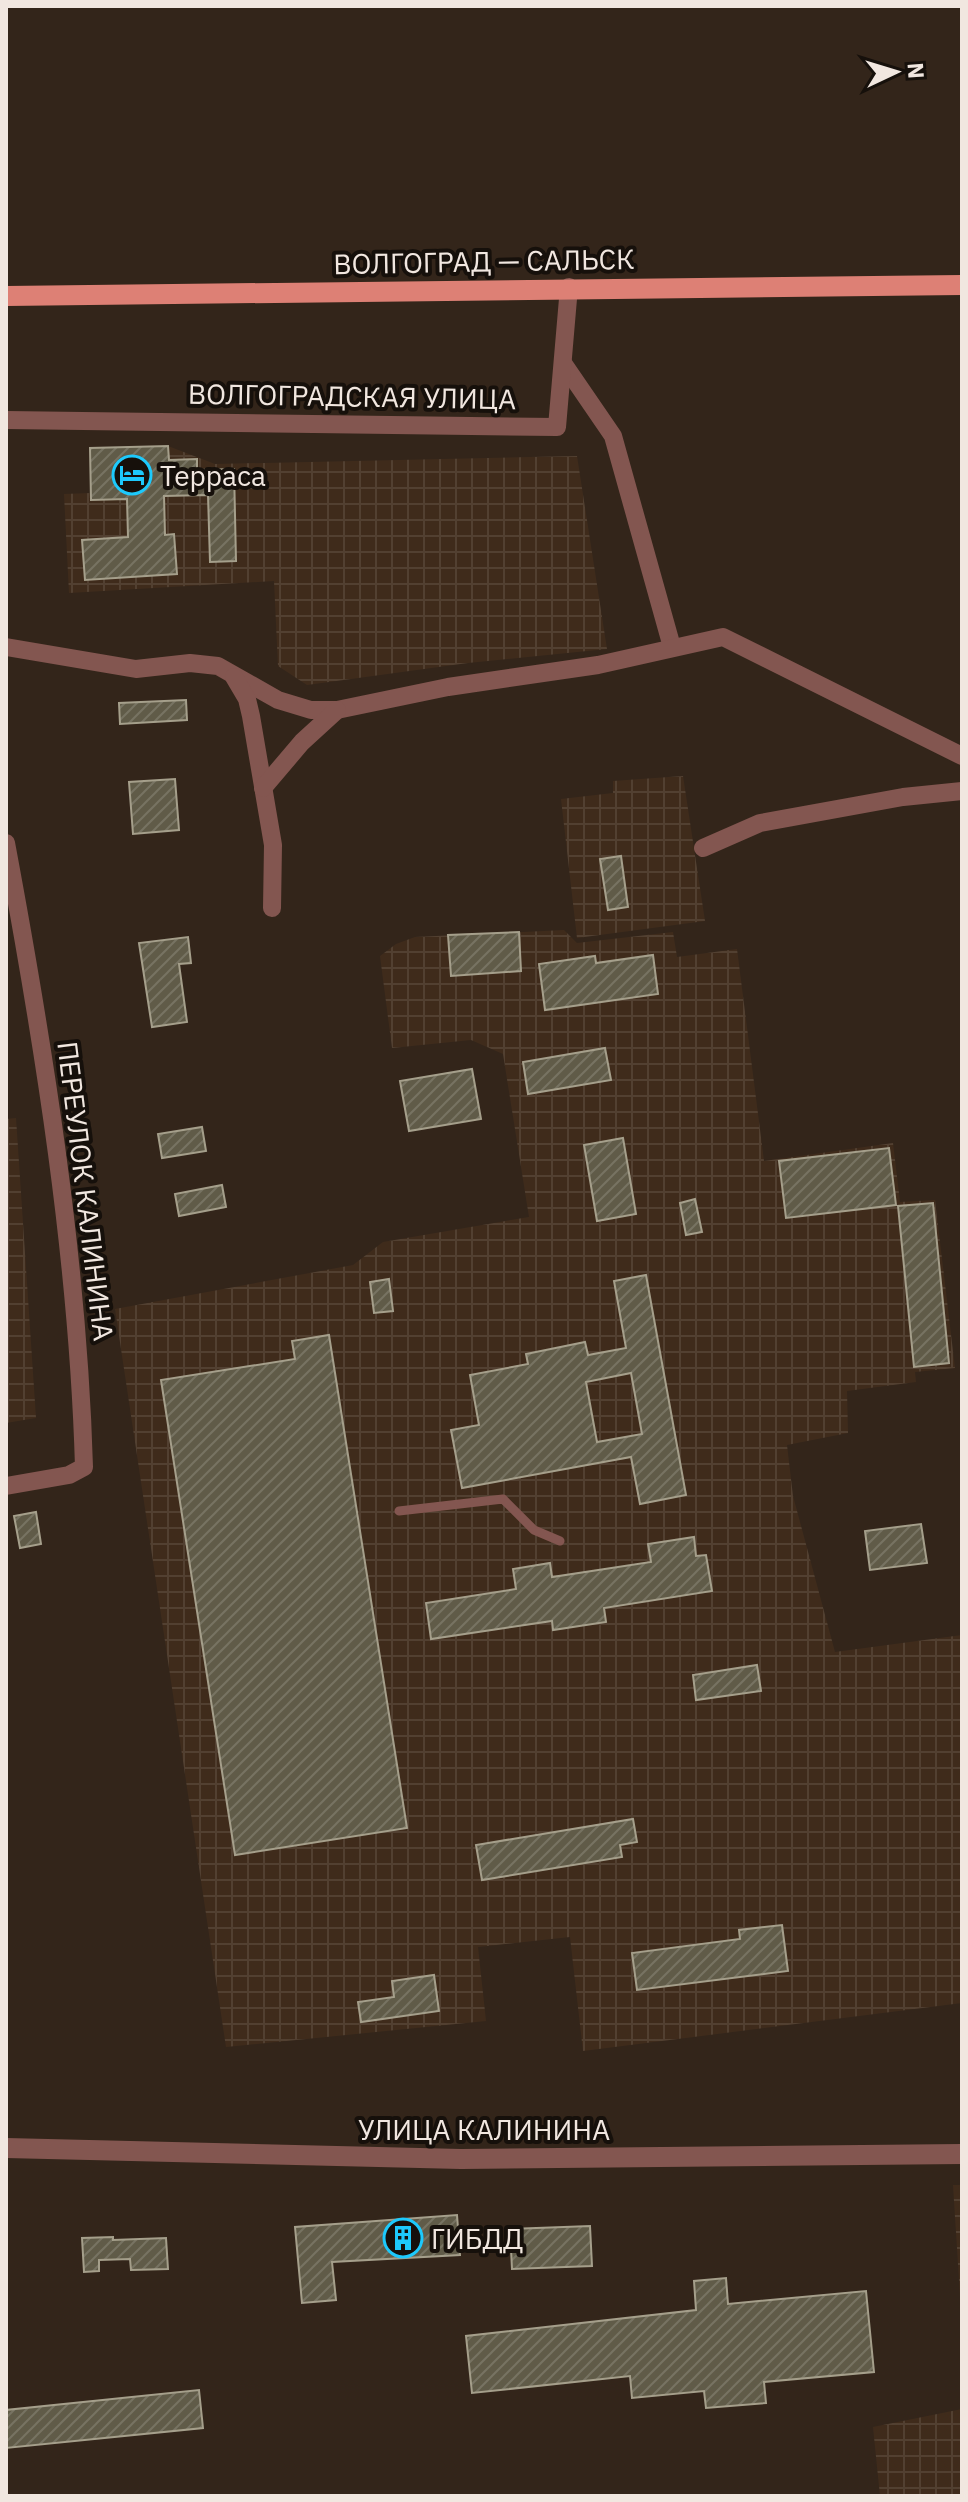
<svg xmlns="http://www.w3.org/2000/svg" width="968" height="2502" font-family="'IBM Plex Sans',sans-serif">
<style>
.industrial{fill:url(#industrial-grid)}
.building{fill:url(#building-hatch);stroke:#a59f8b;stroke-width:2;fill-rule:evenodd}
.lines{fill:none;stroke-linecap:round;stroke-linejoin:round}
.service{stroke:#835650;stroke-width:9}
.minor{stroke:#835650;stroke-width:18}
.tertiary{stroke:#835650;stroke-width:20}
.primary{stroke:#dd8075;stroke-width:20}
.labels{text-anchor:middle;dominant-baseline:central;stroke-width:8;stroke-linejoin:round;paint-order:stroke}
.street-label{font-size:28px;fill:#f1e7e0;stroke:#16100b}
.poi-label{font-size:28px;fill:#f1e7e0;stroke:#16100b;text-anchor:start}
</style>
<defs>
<pattern id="industrial-grid" width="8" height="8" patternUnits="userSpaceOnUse" patternTransform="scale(2)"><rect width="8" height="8" fill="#3f2b1b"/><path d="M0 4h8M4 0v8" fill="none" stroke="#524031"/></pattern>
<pattern id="building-hatch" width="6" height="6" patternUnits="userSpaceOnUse" patternTransform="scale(2)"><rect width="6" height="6" fill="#605b48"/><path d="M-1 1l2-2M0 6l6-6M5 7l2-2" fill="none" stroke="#777362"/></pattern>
</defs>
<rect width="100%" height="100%" fill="#33251a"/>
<!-- industrial -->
<g class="industrial">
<path d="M168 446 215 464 577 456 607 649 468 663 307 685 278 666 274 581 69 593 64 494 91 493 90 448Z"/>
<path d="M683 776 705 921 577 938 561 799 613 793V781Z"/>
<path d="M564 930 577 943 673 932 677 957 737 949 764 1161 893 1143 900 1202 935 1200 955 1368 915 1372 916 1382 847 1391 848 1433 787 1445 793 1496 835 1652 962 1635V2003L583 2051 570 1937 478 1947 486 2021 226 2047 115 1309 353 1265 383 1242 529 1217 503 1054 471 1040 392 1048 380 956 396 944 415 937Z"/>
<path d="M16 1118 36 1418 6 1423V1119Z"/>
<path d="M953 2185H962V2327Z"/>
<path d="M962 2409V2496H880L873 2427Z"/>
</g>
<!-- building -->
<g class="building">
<path d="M168 446 169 460 197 459V470L234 469 236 561 210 562 208 495 164 496 165 535 174 534 177 574 85 580 82 540 128 537 127 499 91 500 90 448Z"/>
<path d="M186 700 187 720 120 724 119 703Z"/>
<path d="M175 779 179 830 133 834 129 782Z"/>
<path d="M621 856 628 907 608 910 600 859Z"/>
<path d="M519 932 521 971 451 976 448 935Z"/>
<path d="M188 937 191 963 179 964 187 1022 152 1027 139 943Z"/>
<path d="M653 955 658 994 545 1010 539 964 595 956 596 963Z"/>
<path d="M605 1048 611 1080 528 1094 523 1062Z"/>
<path d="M472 1069 481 1119 409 1131 400 1081Z"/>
<path d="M202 1127 206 1151 162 1158 158 1134Z"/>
<path d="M623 1138 636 1214 597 1221 584 1145Z"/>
<path d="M889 1148 896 1205 786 1218 779 1161Z"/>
<path d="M222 1185 226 1207 179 1216 175 1194Z"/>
<path d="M695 1199 702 1232 686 1235 680 1203Z"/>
<path d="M933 1203 949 1363 914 1367 898 1206Z"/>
<path d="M646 1275 686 1495 640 1504 631 1457 462 1488 451 1430 479 1425 470 1375 528 1364 526 1354 585 1342 588 1355 626 1348 614 1281ZM631 1373 642 1434 597 1442 586 1382Z"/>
<path d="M389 1279 393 1311 374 1313 370 1282Z"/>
<path d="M329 1335 407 1828 235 1855 161 1380 295 1359 292 1341Z"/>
<path d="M36 1512 41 1544 20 1548 14 1516Z"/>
<path d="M921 1524 927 1563 870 1570 865 1531Z"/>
<path d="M694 1537 696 1556 706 1555 712 1591 604 1608 606 1622 553 1630 552 1621 431 1639 426 1603 516 1589 513 1569 550 1563 552 1577 651 1562 648 1544Z"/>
<path d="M757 1665 761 1691 696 1700 693 1675Z"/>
<path d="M633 1819 637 1842 620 1845 622 1857 482 1880 476 1845Z"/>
<path d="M782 1925 788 1971 637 1990 632 1953 740 1939 739 1930Z"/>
<path d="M434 1975 439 2011 361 2022 358 2002 394 1997 392 1981Z"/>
<path d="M457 2215 460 2255 332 2262 336 2300 302 2303 295 2227Z"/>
<path d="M590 2226 592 2266 512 2269 510 2229Z"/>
<path d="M113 2237V2240L166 2238 168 2269 131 2270 130 2259 99 2260V2271L84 2272 82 2238Z"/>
<path d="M726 2278 728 2304 866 2291 874 2372 764 2382 766 2403 706 2408 704 2391 632 2398 630 2376 472 2393 466 2336 696 2310 694 2281Z"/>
<path d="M199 2390 203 2428 6 2448V2410Z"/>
</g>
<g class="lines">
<!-- service -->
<path class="service" d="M399 1511 503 1499 534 1530 560 1541"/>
<!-- minor -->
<g class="minor">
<path d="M563 363 613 436 672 647"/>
<path d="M6 420 557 427 569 287"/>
<path d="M6 647 136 669 190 663 218 666 278 700 311 710H337L448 687 598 665 723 637 962 756"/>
<path d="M234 677 247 699 251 716 273 845 272 908"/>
<path d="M263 788 302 742 337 710"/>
<path d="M6 843C44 1047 78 1259 84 1467L69 1475 6 1486"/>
<path d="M703 848 760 823 903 797 962 791"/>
</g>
<!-- tertiary -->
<path class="tertiary" d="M6 2148 461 2159 962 2154"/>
<!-- primary -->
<path class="primary" d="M6 296 962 285"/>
</g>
<!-- icons -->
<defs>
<g id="hotel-ring" transform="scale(2)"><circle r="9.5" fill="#16100b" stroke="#1dc9fc" stroke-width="1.5"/><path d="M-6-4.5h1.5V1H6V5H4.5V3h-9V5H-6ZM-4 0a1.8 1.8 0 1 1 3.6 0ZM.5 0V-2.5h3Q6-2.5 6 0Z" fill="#1dc9fc"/></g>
<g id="building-ring" transform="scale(2)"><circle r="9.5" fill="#16100b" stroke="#1dc9fc" stroke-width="1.5"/><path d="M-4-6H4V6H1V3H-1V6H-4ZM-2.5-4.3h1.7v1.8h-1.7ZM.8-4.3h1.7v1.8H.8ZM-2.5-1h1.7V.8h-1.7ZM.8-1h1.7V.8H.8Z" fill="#1dc9fc"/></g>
</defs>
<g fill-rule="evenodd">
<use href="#hotel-ring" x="132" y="475"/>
<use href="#building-ring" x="403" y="2238"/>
</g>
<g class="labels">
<!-- street labels -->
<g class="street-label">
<text transform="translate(484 261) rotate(-1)">ВОЛГОГРАД — САЛЬСК</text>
<text transform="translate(352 396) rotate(1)">ВОЛГОГРАДСКАЯ УЛИЦА</text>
<text transform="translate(86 1191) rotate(83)">ПЕРЕУЛОК КАЛИНИНА</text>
<text x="484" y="2129">УЛИЦА КАЛИНИНА</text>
</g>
<!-- poi labels -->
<g class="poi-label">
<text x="160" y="475">Терраса</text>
<text x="431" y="2238">ГИБДД</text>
</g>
</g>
<!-- border -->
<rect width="968" height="2502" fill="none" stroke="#f1e7e0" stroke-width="16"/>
<!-- north arrow -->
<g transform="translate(896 72) rotate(86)" stroke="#16100b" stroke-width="6" paint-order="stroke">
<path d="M0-6L14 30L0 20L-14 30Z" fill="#f1e7e0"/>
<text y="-12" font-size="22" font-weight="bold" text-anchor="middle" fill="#f1e7e0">N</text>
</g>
</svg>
